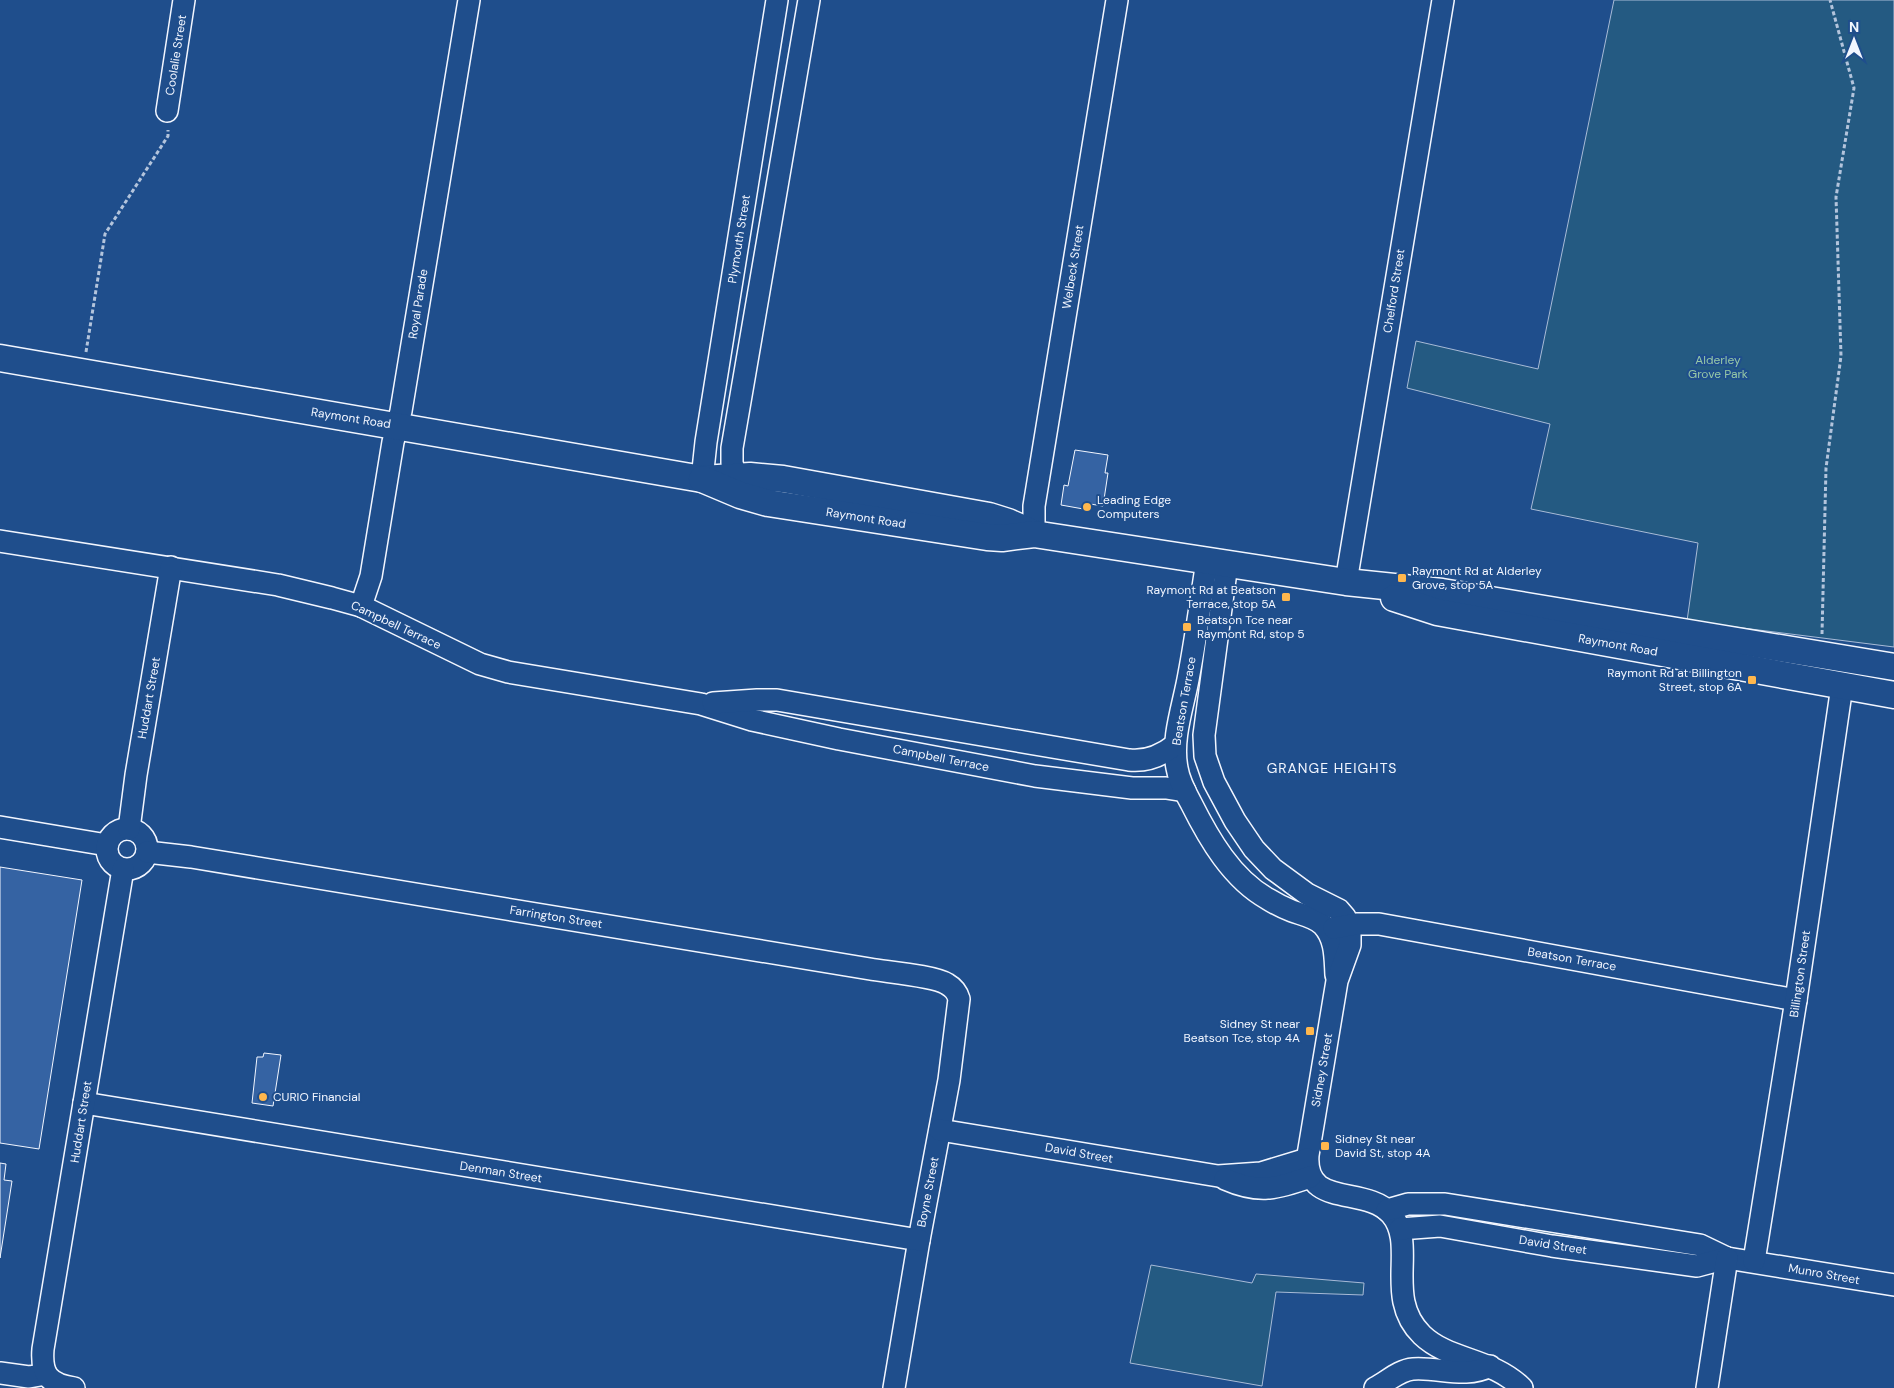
<svg xmlns="http://www.w3.org/2000/svg" width="1894" height="1388" font-family="'DM Sans',sans-serif">
<style>
.green{fill:#245a82;stroke:#a8bbd7}
.building{fill:#3563a3;stroke:#f2f6ff}
.lines{fill:none;stroke-linecap:round;stroke-linejoin:round}
.minor-casing{stroke:#f2f6ff;stroke-width:24}
.major-casing{stroke:#f2f6ff;stroke-width:29}
.path{stroke:#b3c4dc;stroke-width:3;stroke-dasharray:4 2.5;stroke-linecap:butt}
.minor{stroke:#1f4e8c;stroke-width:21}
.major{stroke:#1f4e8c;stroke-width:26}
.poi-dot{fill:#ffb74d;stroke:#1f4e8c;stroke-width:2}
.labels{text-anchor:middle;dominant-baseline:central;stroke-width:4;stroke-linejoin:round;paint-order:stroke}
.street-label{font-size:12px;fill:#f2f6ff;stroke:#1f4e8c}
.park-label{font-size:12px;fill:#97c8a6;stroke:#1f4e8c}
.poi-label{font-size:12px;fill:#f2f6ff;stroke:#1f4e8c;text-anchor:start}
.neighbourhood-label{font-size:14px;letter-spacing:1px;fill:#f2f6ff;stroke:#1f4e8c}
</style>
<rect width="100%" height="100%" fill="#1f4e8c"/>
<!-- green -->
<g class="green">
<path d="M1614 0H1894V647L1687 621 1698 543 1531 509 1550 424 1407 388 1416 341 1538 369Z"/>
<path d="M1435 1212 1698 1252 1697 1257 1436 1218 1434 1216Z"/>
<path d="M1151 1265 1252 1283 1256 1274 1364 1283 1363 1295 1276 1292 1262 1386 1130 1363Z"/>
</g>
<!-- building -->
<g class="building">
<path d="M1075 450 1108 455 1105 473H1108L1103 506 1090 504 1089 510 1061 505 1064 485 1068 486Z"/>
<path d="M0 867 82 880 39 1149 0 1143Z"/>
<path d="M264 1053 281 1055 273 1106 252 1103 257 1057H263Z"/>
<path d="M0 1163 6 1164 4 1180 12 1181 0 1258Z"/>
</g>
<g class="lines">
<!-- minor casing -->
<g class="minor-casing">
<g id="minor">
<path d="M167 111 184 0"/>
<path d="M736 476 732 463V448L809 0"/>
<path d="M702 479 706 442 777 0"/>
<path d="M1034 534V506L1117 0"/>
<path d="M0 541 278 585 332 598 361 606 480 664 508 672 701 704 752 720 839 739 1035 776 1132 788H1166L1185 791"/>
<path d="M1207 561C1201 599 1196 637 1189 674 1184 704 1171 738 1177 768 1179 781 1185 792 1191 803 1209 839 1232 879 1268 899 1276 904 1284 908 1292 911 1303 915 1315 917 1323 925 1336 939 1335 958 1336 975"/>
<path d="M1227 564 1204 735 1205 756 1214 782 1235 821 1254 849 1273 869 1307 894 1339 910 1345 917 1350 930V945L1337 981 1308 1155C1304 1209 1365 1185 1391 1214 1418 1245 1383 1297 1422 1335 1449 1361 1492 1358 1522 1388"/>
<path d="M1346 582 1443 0"/>
<path d="M361 606 371 576 393 442 401 411 469 0"/>
<path d="M713 703 757 700H777L1129 760C1147 762 1161 756 1175 745"/>
<path d="M0 827 107 845"/>
<circle cx="127" cy="849" r="20"/>
<path d="M129 829 136 775 171 567"/>
<path d="M147 852 191 857 870 969C887 972 935 976 947 984 954 988 957 992 959 999L949 1080 919 1240 894 1388"/>
<path d="M1334 928 1356 924H1379L1796 1000"/>
<path d="M84 1103 919 1240"/>
<path d="M940 1130 1218 1176 1261 1173 1307 1159"/>
<path d="M1225 1179C1259 1194 1276 1189 1310 1177"/>
<path d="M1387 1210 1408 1204H1445L1700 1245 1727 1258 1894 1285"/>
<path d="M1400 1229 1440 1226 1552 1246 1697 1266 1727 1258"/>
<path d="M1754 1261 1796 1000 1842 686"/>
<path d="M0 1373 29 1377 46 1374"/>
<path d="M74 1388C48 1384 41 1374 43 1349L123 869"/>
<path d="M1375 1388C1387 1382 1399 1370 1413 1369 1440 1367 1465 1379 1490 1366"/>
<path d="M1707 1388 1727 1258"/>
</g>
</g>
<!-- major casing -->
<g class="major-casing">
<g id="major">
<path d="M0 358 702 479 750 476 783 479 989 516 1008 522 1033 533"/>
<path d="M702 479 740 495 768 503 987 537 1002 538 1034 534 1346 582 1442 592 1894 667"/>
<path d="M1394 598 1437 612 1894 695"/>
</g>
</g>
<!-- path -->
<g class="path">
<path d="M86 352 105 234 168 136V130"/>
<path d="M1822 634 1826 468 1841 356 1836 197 1854 88 1830 0"/>
</g>
<!-- minor -->
<use href="#minor" class="minor"/>
<!-- major -->
<use href="#major" class="major"/>
</g>
<!-- markers -->
<g class="poi-dot">
<circle cx="1087" cy="507" r="5"/>
<rect x="1397" y="573" width="10" height="10" rx="2.5"/>
<rect x="1281" y="592" width="10" height="10" rx="2.5"/>
<rect x="1182" y="622" width="10" height="10" rx="2.5"/>
<rect x="1747" y="675" width="10" height="10" rx="2.5"/>
<rect x="1305" y="1026" width="10" height="10" rx="2.5"/>
<circle cx="263" cy="1097" r="5"/>
<rect x="1320" y="1141" width="10" height="10" rx="2.5"/>
</g>
<g class="labels">
<!-- street labels -->
<g class="street-label">
<text transform="translate(176 55) rotate(-81)">Coolalie Street</text>
<text transform="translate(739 239) rotate(-81)">Plymouth Street</text>
<text transform="translate(1073 267) rotate(-81)">Welbeck Street</text>
<text transform="translate(1394 291) rotate(-81)">Chelford Street</text>
<text transform="translate(418 304) rotate(-81)">Royal Parade</text>
<text transform="translate(351 418) rotate(9)">Raymont Road</text>
<text transform="translate(866 518) rotate(9)">Raymont Road</text>
<text transform="translate(396 625) rotate(25)">Campbell Terrace</text>
<text transform="translate(1618 645) rotate(10)">Raymont Road</text>
<text transform="translate(149 698) rotate(-80)">Huddart Street</text>
<text transform="translate(1184 701) rotate(-80)">Beatson Terrace</text>
<text transform="translate(941 758) rotate(11)">Campbell Terrace</text>
<text transform="translate(556 917) rotate(9)">Farrington Street</text>
<text transform="translate(1572 959) rotate(10)">Beatson Terrace</text>
<text transform="translate(1800 974) rotate(-82)">Billington Street</text>
<text transform="translate(1322 1070) rotate(-80)">Sidney Street</text>
<text transform="translate(81 1122) rotate(-81)">Huddart Street</text>
<text transform="translate(1079 1153) rotate(10)">David Street</text>
<text transform="translate(501 1172) rotate(9)">Denman Street</text>
<text transform="translate(928 1192) rotate(-79)">Boyne Street</text>
<text transform="translate(1553 1245) rotate(9)">David Street</text>
<text transform="translate(1824 1274) rotate(10)">Munro Street</text>
</g>
<!-- park labels -->
<g class="park-label">
<text x="1718" y="360">Alderley<tspan x="1718" dy="14">Grove Park</tspan></text>
</g>
<!-- poi labels -->
<g class="poi-label">
<text x="1097" y="500">Leading Edge<tspan x="1097" dy="14">Computers</tspan></text>
<text x="1412" y="571">Raymont Rd at Alderley<tspan x="1412" dy="14">Grove, stop 5A</tspan></text>
<text x="1276" y="590" text-anchor="end">Raymont Rd at Beatson<tspan x="1276" dy="14">Terrace, stop 5A</tspan></text>
<text x="1197" y="620">Beatson Tce near<tspan x="1197" dy="14">Raymont Rd, stop 5</tspan></text>
<text x="1742" y="673" text-anchor="end">Raymont Rd at Billington<tspan x="1742" dy="14">Street, stop 6A</tspan></text>
<text x="1300" y="1024" text-anchor="end">Sidney St near<tspan x="1300" dy="14">Beatson Tce, stop 4A</tspan></text>
<text x="273" y="1097">CURIO Financial</text>
<text x="1335" y="1139">Sidney St near<tspan x="1335" dy="14">David St, stop 4A</tspan></text>
</g>
<!-- neighbourhood labels -->
<g class="neighbourhood-label">
<text x="1332" y="768">GRANGE HEIGHTS</text>
</g>
</g>
<!-- north arrow -->
<g transform="translate(1854 40)" stroke="#1f4e8c" stroke-width="4" paint-order="stroke">
<path d="M0-4L9 19L0 12L-9 19Z" fill="#f2f6ff"/>
<text y="-8" font-size="14" font-weight="bold" text-anchor="middle" fill="#f2f6ff">N</text>
</g>
</svg>
